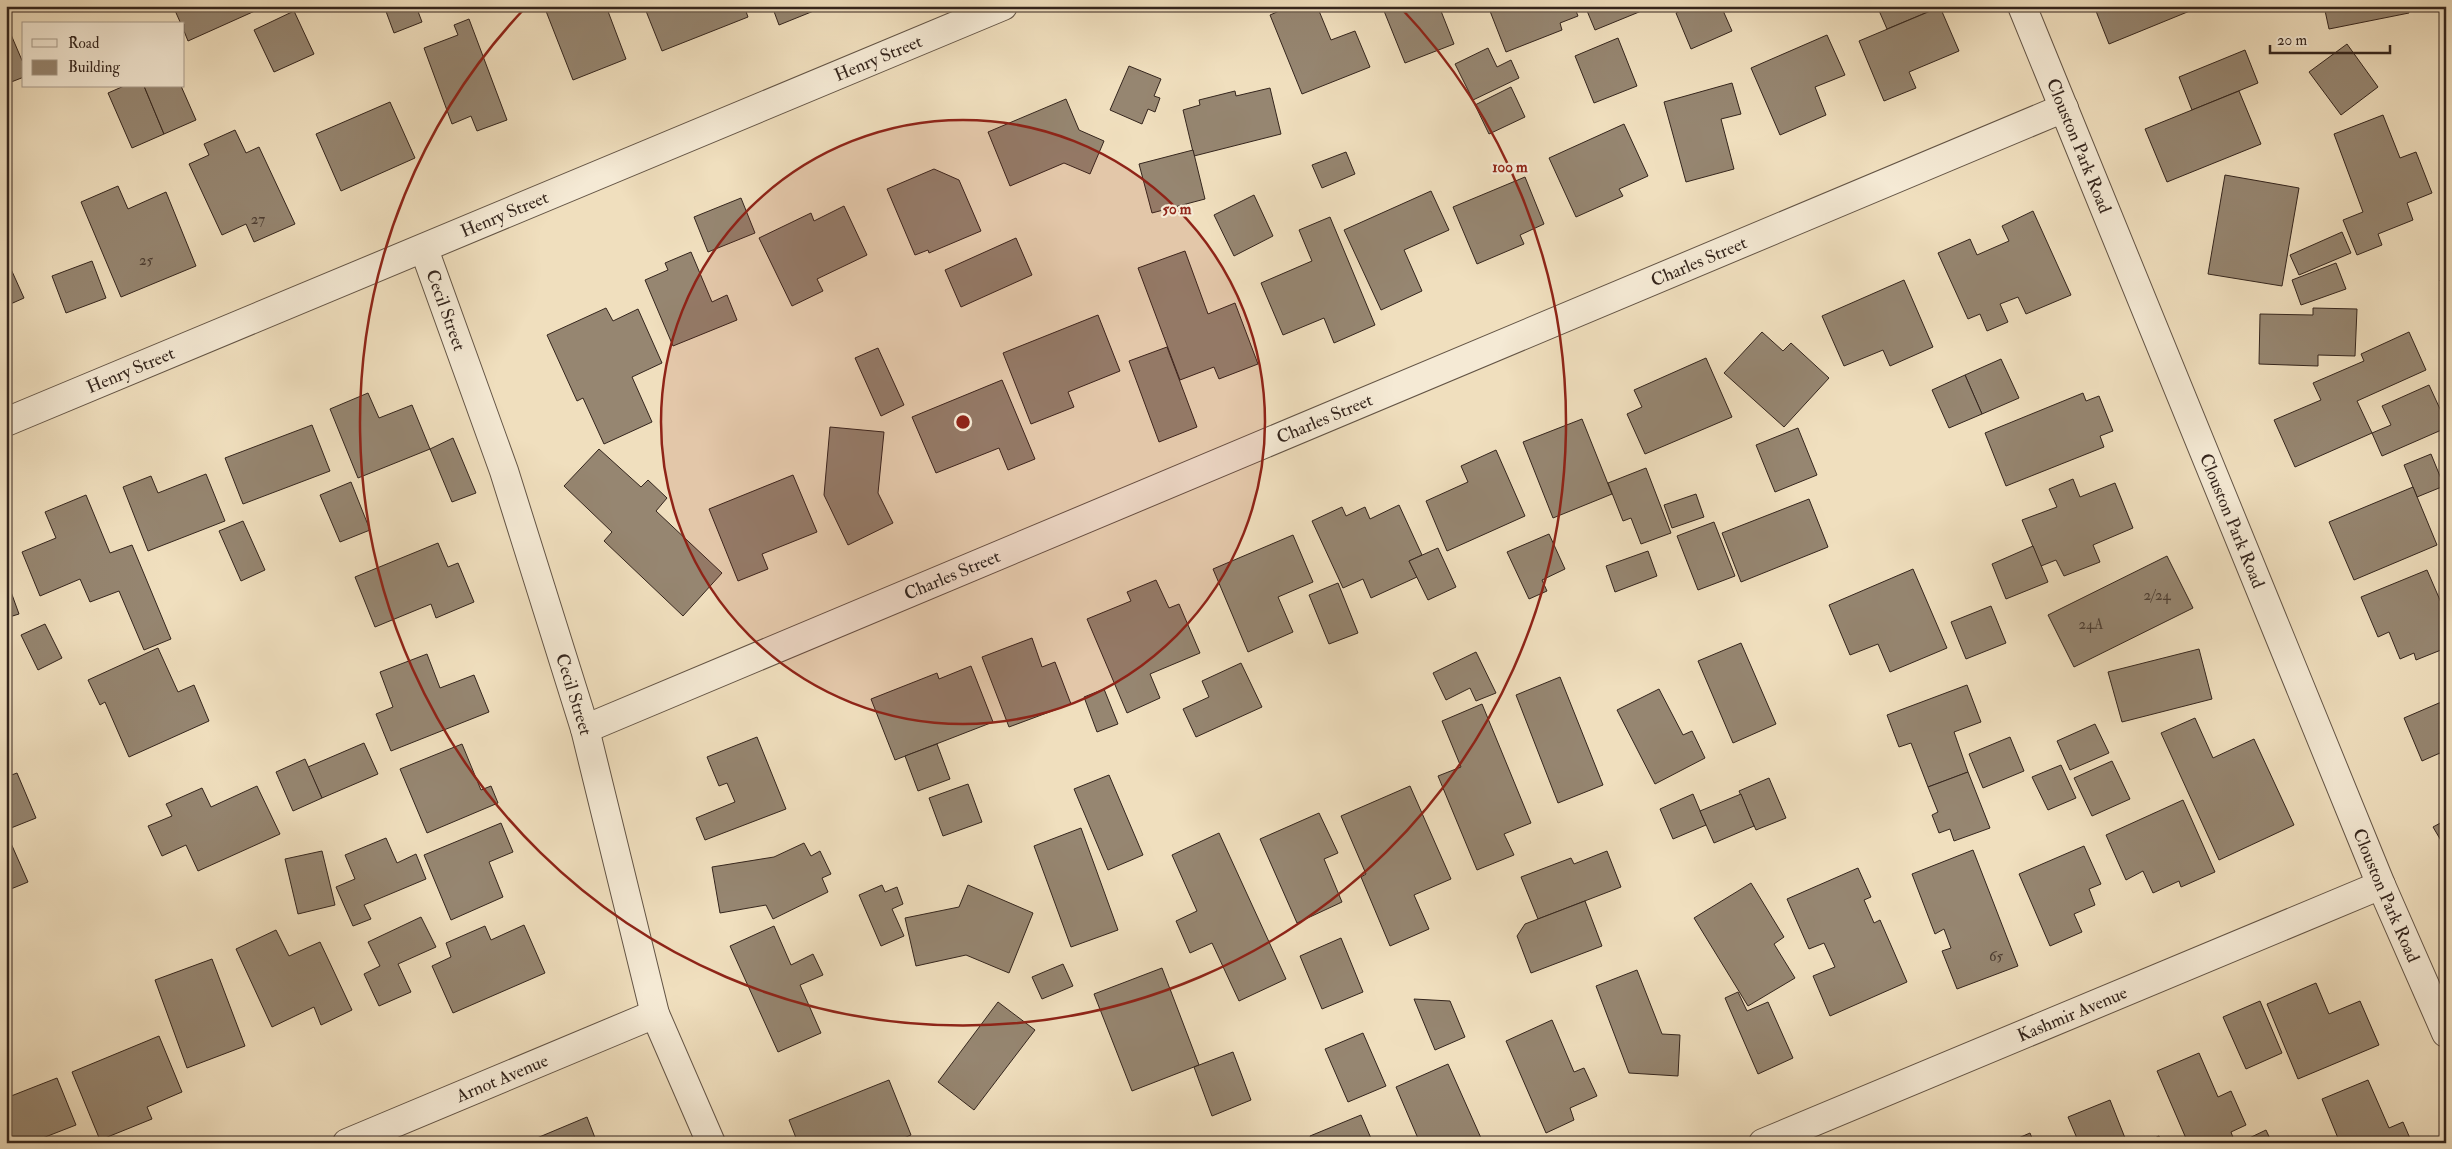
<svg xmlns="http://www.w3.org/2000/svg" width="2452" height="1149" font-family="'IM FELL Double Pica',serif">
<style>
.building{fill:#968671;stroke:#34251d}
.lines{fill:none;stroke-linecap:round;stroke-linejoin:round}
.street-casing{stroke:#635445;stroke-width:30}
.street{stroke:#f5ead5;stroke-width:28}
.ring{fill:none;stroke:#8f2418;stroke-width:2.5}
.labels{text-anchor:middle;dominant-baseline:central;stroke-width:4.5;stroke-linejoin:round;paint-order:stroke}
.number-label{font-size:15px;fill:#4c3d32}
.street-label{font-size:18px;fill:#34251d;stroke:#f5ead5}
.centre{fill:#8f2418;stroke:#f5ead5;stroke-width:2.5}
.ring-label{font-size:15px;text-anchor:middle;font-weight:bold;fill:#8f2418;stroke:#f5ead5;stroke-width:4.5;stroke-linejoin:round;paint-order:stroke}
</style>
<rect width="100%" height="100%" fill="#f0dfbe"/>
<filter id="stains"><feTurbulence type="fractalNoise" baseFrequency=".004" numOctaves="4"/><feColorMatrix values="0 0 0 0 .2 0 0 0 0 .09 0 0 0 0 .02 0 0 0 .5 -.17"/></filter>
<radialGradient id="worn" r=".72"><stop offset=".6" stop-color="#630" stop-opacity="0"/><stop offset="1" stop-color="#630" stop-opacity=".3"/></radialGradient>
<!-- building -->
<g class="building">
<path d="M51 6H65L53 11Z"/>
<path d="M173 6H266L188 41 184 31V24H181Z"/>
<path d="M384 6H416L422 22 394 33Z"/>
<path d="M544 6H606L626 59 573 80Z"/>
<path d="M644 6H744L748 17 662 51Z"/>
<path d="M772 6H826L779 25Z"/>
<path d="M1291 6H1317L1331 40 1355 31 1370 67 1302 94 1270 15Z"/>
<path d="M1382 6H1439L1454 44 1405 63Z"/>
<path d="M1488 6H1574L1578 16 1560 23 1562 30 1506 52Z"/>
<path d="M1585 6H1636L1639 12 1595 30Z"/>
<path d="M1636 6H1653L1639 12Z"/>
<path d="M1691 6H1721L1732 31 1691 49 1676 13Z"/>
<path d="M1877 6H1942L1887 29Z"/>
<path d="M2094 6H2202L2109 44Z"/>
<path d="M2324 6H2408L2409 13 2329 29Z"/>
<path d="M1940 7 1959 51 1909 72 1916 88 1884 101 1859 41Z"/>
<path d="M294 11 314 54 274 72 254 30Z"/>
<path d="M469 19 507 120 477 131 471 116 452 124 424 48 458 35 454 25Z"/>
<path d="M6 23 24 65V77L6 84Z"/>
<path d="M1827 35 1845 75 1815 87 1826 115 1780 135 1751 68Z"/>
<path d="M1618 38 1637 86 1594 103 1575 56Z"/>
<path d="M2347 44 2378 87 2341 115 2309 72Z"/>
<path d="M1488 48 1497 67 1511 60 1519 78 1473 100 1455 64Z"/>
<path d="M2245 50 2258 83 2192 110 2179 77Z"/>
<path d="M1129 66 1161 79 1154 96 1160 98 1155 112 1148 109 1142 124 1110 110Z"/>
<path d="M1732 83 1741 114 1721 119 1734 169 1686 182 1664 102Z"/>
<path d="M124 86H144L164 134 132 148 108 93Z"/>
<path d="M144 86H181L196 120 164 134Z"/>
<path d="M1511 87 1525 117 1489 134 1475 105Z"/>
<path d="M1270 88 1281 134 1194 156 1183 110 1200 105 1199 100 1235 91 1236 96Z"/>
<path d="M2239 91 2261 144 2167 182 2145 129Z"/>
<path d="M1066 99 1079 130 1104 141 1090 174 1064 163 1010 186 988 132Z"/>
<path d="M390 102 415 158 341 191 316 134Z"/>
<path d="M2383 115 2400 158 2416 152 2432 193 2407 203 2413 220 2378 234 2382 245 2357 255 2343 220 2363 212 2334 134Z"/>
<path d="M1624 124 1648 176 1619 189 1623 196 1576 217 1549 158Z"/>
<path d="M235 130 246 153 259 147 295 224 254 242 246 224 222 235 189 164 209 155 204 144Z"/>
<path d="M1193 150 1205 199 1152 213 1139 164Z"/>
<path d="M1346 152 1355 174 1322 188 1312 165Z"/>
<path d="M934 169 959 180 981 231 929 253 928 250 915 255 887 189Z"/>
<path d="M2225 175 2299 188 2282 286 2208 274Z"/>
<path d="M1525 177 1544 224 1520 235 1524 244 1477 264 1453 207Z"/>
<path d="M118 186 128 209 166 192 196 266 121 297 81 202Z"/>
<path d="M1431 191 1449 230 1404 250 1422 291 1381 310 1344 230Z"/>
<path d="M1254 195 1273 236 1234 256 1214 215Z"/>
<path d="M741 198 755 233 708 252 694 217Z"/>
<path d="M844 206 867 255 817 279 823 291 792 306 759 238 811 213 814 221Z"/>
<path d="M2033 211 2071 295 2026 314 2018 297 2000 304 2008 322 1987 331 1980 314 1968 319 1938 253 1970 239 1977 255 2009 241 2002 226Z"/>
<path d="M1330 217 1375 325 1334 343 1324 318 1283 335 1261 283 1312 261 1299 230Z"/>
<path d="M2342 232 2351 253 2299 275 2290 255Z"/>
<path d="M1016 238 1032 275 961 307 945 270Z"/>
<path d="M1185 251 1208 314 1235 303 1258 364 1219 379 1214 367 1180 380 1138 268Z"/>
<path d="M691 252 712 302 727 295 737 320 673 346 645 280 668 270 665 263Z"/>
<path d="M6 258 24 298 6 306Z"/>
<path d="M92 261 106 298 66 313 52 276Z"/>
<path d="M2336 263 2346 289 2301 305 2292 280Z"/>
<path d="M2446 278V294L2440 280Z"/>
<path d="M1904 280 1933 347 1890 366 1883 350 1844 366 1822 316Z"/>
<path d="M606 308 613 321 638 309 662 363 632 377 652 422 604 444 583 398 577 401 547 335Z"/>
<path d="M2313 308 2357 309 2355 356 2318 355V366L2259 364 2260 314 2313 315Z"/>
<path d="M1098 315 1120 371 1068 392 1074 407 1031 424 1003 353Z"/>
<path d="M1762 332 1783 351 1791 343 1829 378 1784 427 1724 373Z"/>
<path d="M2409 332 2426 370 2357 401 2372 433 2295 467 2274 420 2321 400 2313 383 2364 361 2361 354Z"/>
<path d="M1167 347 1197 427 1159 442 1129 361Z"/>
<path d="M878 348 904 405 881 416 855 358Z"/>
<path d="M1706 358 1732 417 1645 454 1627 414 1642 407 1634 390Z"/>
<path d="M2001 359 2019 398 1982 414 1965 375Z"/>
<path d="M1965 375 1982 414 1949 428 1932 390Z"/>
<path d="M1002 380 1035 459 1008 470 999 448 936 473 912 417Z"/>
<path d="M2429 385 2446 422V428L2382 456 2372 433 2391 425 2382 406Z"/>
<path d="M368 393 379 418 412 405 430 449 358 478 330 409Z"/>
<path d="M2083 393 2086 401 2099 396 2113 431 2100 436 2104 447 2006 486 1985 433Z"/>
<path d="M1582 419 1612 494 1553 518 1523 442Z"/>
<path d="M312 425 330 471 243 504 225 458Z"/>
<path d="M830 427 884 432 878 493 893 523 848 545 824 495Z"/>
<path d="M1798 428 1817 475 1775 492 1756 445Z"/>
<path d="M453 438 476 493 452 502 430 449Z"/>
<path d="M599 449 641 487 648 480 667 498 656 511 722 573 683 616 604 541 612 532 564 486Z"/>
<path d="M1496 450 1525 516 1447 551 1426 501 1468 482 1461 466Z"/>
<path d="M2431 454 2444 486 2417 497 2404 465Z"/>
<path d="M1646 468 1671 533 1641 544 1631 518 1623 521 1608 483Z"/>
<path d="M206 474 225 521 148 551 123 487 151 476 158 493Z"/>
<path d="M793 475 817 532 762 554 768 569 738 581 709 509Z"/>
<path d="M2073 479 2080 497 2115 483 2133 528 2093 545 2100 562 2064 576 2056 560 2041 566 2022 520 2057 507 2049 489Z"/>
<path d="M351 482 370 530 340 542 320 495Z"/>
<path d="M2413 487 2437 545 2354 580 2329 522Z"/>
<path d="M1696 494 1704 517 1672 528 1664 505Z"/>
<path d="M86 495 110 553 132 545 171 639 144 650 119 591 90 602 80 579 40 596 22 552 56 538 45 512Z"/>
<path d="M1809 499 1828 547 1741 582 1722 533Z"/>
<path d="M1399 505 1422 555 1409 561 1417 577 1371 598 1363 579 1343 588 1312 521 1342 507 1346 516 1365 507 1370 519Z"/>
<path d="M243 521 265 570 241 581 219 531Z"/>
<path d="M1714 522 1735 576 1698 590 1677 536Z"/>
<path d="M1549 534 1565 569 1542 580 1547 591 1529 599 1507 552Z"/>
<path d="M1293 535 1313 582 1278 597 1293 632 1248 652 1213 569Z"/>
<path d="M438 543 448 567 458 563 474 602 436 618 431 604 375 627 355 577Z"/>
<path d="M2033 546 2048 582 2006 599 1992 564Z"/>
<path d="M1438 548 1456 587 1428 600 1409 561Z"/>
<path d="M1648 551 1657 576 1615 592 1606 566Z"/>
<path d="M2167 556 2193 608 2074 667 2048 615Z"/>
<path d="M1913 569 1947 648 1890 672 1878 644 1850 655 1829 605Z"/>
<path d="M2427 570 2446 614V648L2416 660 2414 653 2400 659 2389 632 2378 637 2361 597Z"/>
<path d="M6 578 19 614 6 618Z"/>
<path d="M1156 580 1169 608 1179 604 1200 653 1150 674 1160 698 1127 713 1087 619 1131 601 1127 592Z"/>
<path d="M1338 583 1358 633 1329 644 1309 595Z"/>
<path d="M1991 606 2006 643 1966 659 1951 622Z"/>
<path d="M45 624 62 658 38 670 21 635Z"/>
<path d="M1032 638 1042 667 1055 662 1071 704 1009 727 982 657Z"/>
<path d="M1741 643 1776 724 1733 743 1698 661Z"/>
<path d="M158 648 178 692 194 685 209 721 129 757 105 702 100 705 88 680Z"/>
<path d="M2199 649 2212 699 2122 722 2108 672Z"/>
<path d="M1476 652 1496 693 1476 701 1470 688 1446 700 1433 673Z"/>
<path d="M427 654 440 688 474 675 489 712 391 751 376 714 393 707 380 672Z"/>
<path d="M1241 663 1262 707 1196 737 1183 709 1209 697 1202 681Z"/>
<path d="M971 666 993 722 895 760 871 699 937 673 939 679Z"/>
<path d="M1560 677 1603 785 1558 803 1516 695Z"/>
<path d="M1967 685 1981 722 1954 732 1968 772 1928 787 1911 743 1899 747 1887 715Z"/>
<path d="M1104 689 1118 724 1097 732 1084 697Z"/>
<path d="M1659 689 1683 735 1692 731 1705 758 1655 784 1617 710Z"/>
<path d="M2446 700V767L2440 753 2422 761 2404 718Z"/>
<path d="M1482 704 1531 823 1504 834 1514 855 1477 870 1438 776 1461 767 1442 721Z"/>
<path d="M2195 718 2213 758 2254 739 2294 825 2219 860 2161 733Z"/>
<path d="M2095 724 2109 753 2070 770 2057 741Z"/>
<path d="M757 737 786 809 705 840 696 818 735 802 727 783 719 786 707 757Z"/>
<path d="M2010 737 2024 771 1983 788 1969 754Z"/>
<path d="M364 743 378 774 322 798 308 767Z"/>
<path d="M462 744 481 790 491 786 498 803 427 833 400 769Z"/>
<path d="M937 744 950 779 918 791 905 756Z"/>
<path d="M305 759 322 798 293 811 276 772Z"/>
<path d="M2112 761 2130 799 2092 816 2074 778Z"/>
<path d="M2061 765 2076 798 2048 810 2032 777Z"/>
<path d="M1968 772 1990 828 1954 841 1950 829 1939 833 1932 815 1938 812 1928 787Z"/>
<path d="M17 773 36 818 6 830V777Z"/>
<path d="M1109 775 1143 855 1108 870 1074 789Z"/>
<path d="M1769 778 1786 818 1756 830 1739 791Z"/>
<path d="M968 784 982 822 943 836 929 798Z"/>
<path d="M257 786 280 834 198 871 186 845 162 856 148 826 172 816 166 804 202 788 211 807Z"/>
<path d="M1410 786 1451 879 1414 895 1429 929 1390 946 1361 877 1366 874 1341 816Z"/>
<path d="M1693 794 1706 825 1673 839 1660 809Z"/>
<path d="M1741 794 1754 826 1714 843 1700 811Z"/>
<path d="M2183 800 2215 872 2181 887 2179 881 2153 893 2143 871 2126 880 2106 835Z"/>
<path d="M1319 813 1338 853 1324 859 1342 902 1297 923 1260 839Z"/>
<path d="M2446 820V849L2433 827Z"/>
<path d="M501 823 513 852 489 862 503 897 451 920 424 855Z"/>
<path d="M1081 828 1118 930 1071 947 1034 846Z"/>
<path d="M6 832 28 882 6 891Z"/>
<path d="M1219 833 1286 979 1239 1001 1212 943 1190 953 1176 921 1197 911 1172 855Z"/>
<path d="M386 838 397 863 416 854 426 879 364 905 371 919 353 926 336 887 355 879 345 855Z"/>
<path d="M804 843 811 856 820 851 831 874 822 878 828 892 773 919 766 905 720 913 712 867 774 857Z"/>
<path d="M2084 846 2101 884 2089 889 2095 905 2074 914 2082 932 2050 946 2019 874Z"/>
<path d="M1973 850 2018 966 1957 989 1942 951 1951 948 1944 929 1935 934 1912 874Z"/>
<path d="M322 851 335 905 298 914 285 859Z"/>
<path d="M1607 851 1621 887 1538 919 1521 877 1571 858 1574 864Z"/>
<path d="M1858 868 1871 897 1864 900 1874 923 1880 920 1907 982 1830 1016 1813 976 1835 967 1824 943 1809 949 1787 899Z"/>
<path d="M1751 883 1784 937 1774 944 1795 978 1748 1006 1694 918Z"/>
<path d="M882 885 885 892 897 887 903 904 892 909 904 936 881 946 859 895Z"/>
<path d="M968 885 1033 913 1009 973 966 955 916 966 905 918 959 907Z"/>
<path d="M1585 901 1602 946 1531 973 1517 936 1525 924Z"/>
<path d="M421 917 436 947 398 964 411 992 379 1006 364 974 380 966 368 942Z"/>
<path d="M524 925 545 973 453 1013 432 966 451 957 446 943 485 926 491 940Z"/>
<path d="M774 926 791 965 813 954 823 975 800 985 821 1033 778 1052 730 946Z"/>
<path d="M276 930 289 956 320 942 352 1010 321 1025 314 1007 272 1027 236 949Z"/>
<path d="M1341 938 1363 992 1322 1009 1300 956Z"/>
<path d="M212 959 245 1046 187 1068 155 980Z"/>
<path d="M1063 964 1073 986 1042 999 1032 977Z"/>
<path d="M1162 968 1199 1065 1132 1091 1094 994Z"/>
<path d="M1637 970 1662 1034 1680 1035 1678 1076 1629 1073 1596 986Z"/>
<path d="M2316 983 2329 1014 2360 1001 2379 1045 2298 1079 2267 1004Z"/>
<path d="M1738 992 1747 1011 1768 1002 1793 1058 1758 1074 1725 998Z"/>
<path d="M1414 999 1450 1001 1465 1037 1435 1050Z"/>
<path d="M2260 1001 2282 1053 2246 1069 2223 1017Z"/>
<path d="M998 1002 1035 1030 974 1110 938 1082Z"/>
<path d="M1552 1020 1574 1072 1584 1068 1597 1096 1570 1108 1574 1120 1546 1133 1506 1041Z"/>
<path d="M1363 1033 1386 1086 1348 1102 1325 1049Z"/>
<path d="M159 1036 182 1092 147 1107 152 1119 100 1140 72 1072Z"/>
<path d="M1233 1052 1251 1100 1212 1116 1194 1067Z"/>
<path d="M2199 1053 2218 1097 2231 1091 2246 1125 2231 1132 2235 1143H2188L2157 1071Z"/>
<path d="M1448 1064 1481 1138 1470 1143H1420L1396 1087Z"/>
<path d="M57 1078 76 1125 35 1141 36 1143H6V1098Z"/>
<path d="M889 1080 911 1135 892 1143H798L789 1120Z"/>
<path d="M2368 1080 2389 1128 2403 1122 2412 1143H2340L2322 1099Z"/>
<path d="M2110 1100 2127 1143H2079L2068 1117Z"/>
<path d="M1361 1115 1373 1143H1313L1310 1136Z"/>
<path d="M587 1117 597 1143H525Z"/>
<path d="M2266 1130 2272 1143H2244L2243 1141Z"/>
<path d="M2030 1133 2034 1143H2007Z"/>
<path d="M2159 1136 2162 1143H2144Z"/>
</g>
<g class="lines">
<!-- street casing -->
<g class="street-casing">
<g id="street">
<path id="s1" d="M2022 6 2381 885 2446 1033"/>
<path id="s2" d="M424 249 504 471 585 729 655 1014 711 1143"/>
<path id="s3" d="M6 422 1003 6"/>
<path id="s4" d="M585 729 2064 108"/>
<path id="s5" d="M347 1143 655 1014"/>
<path id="s6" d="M1763 1143 2381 885"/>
</g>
</g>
<!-- street -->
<use href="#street" class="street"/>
</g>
<!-- distance rings -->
<circle cx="963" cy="422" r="302" fill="#8f2418" fill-opacity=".12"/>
<g class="ring">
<circle cx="963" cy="422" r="302"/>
<path d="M1400 7A603 603 0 1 1 526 7"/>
</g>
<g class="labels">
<!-- number labels -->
<g class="number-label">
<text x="258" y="219">27</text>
<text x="146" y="260">25</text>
<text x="2157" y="595">2/24</text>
<text x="2091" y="624">24A</text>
<text x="1996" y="956">65</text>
</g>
<!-- street labels -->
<g class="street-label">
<text stroke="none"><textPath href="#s3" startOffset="945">Henry Street</textPath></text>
<text stroke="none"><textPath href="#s1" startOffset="151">Clouston Park Road</textPath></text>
<text stroke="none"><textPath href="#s3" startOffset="540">Henry Street</textPath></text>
<text stroke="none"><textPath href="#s4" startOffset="1208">Charles Street</textPath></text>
<text stroke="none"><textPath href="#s2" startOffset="65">Cecil Street</textPath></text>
<text stroke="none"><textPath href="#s3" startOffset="135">Henry Street</textPath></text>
<text stroke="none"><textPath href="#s4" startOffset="802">Charles Street</textPath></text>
<text stroke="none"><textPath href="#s1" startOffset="556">Clouston Park Road</textPath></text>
<text stroke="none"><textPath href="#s4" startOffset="398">Charles Street</textPath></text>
<text stroke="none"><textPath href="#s2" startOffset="470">Cecil Street</textPath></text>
<text stroke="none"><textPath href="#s1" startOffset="961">Clouston Park Road</textPath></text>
<text stroke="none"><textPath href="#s6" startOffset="335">Kashmir Avenue</textPath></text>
<text stroke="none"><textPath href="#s5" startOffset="168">Arnot Avenue</textPath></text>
</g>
</g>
<circle cx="963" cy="422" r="8" class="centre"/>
<g class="ring-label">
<text x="1510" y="172">100 m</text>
<text x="1177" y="214">50 m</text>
</g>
<!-- margin -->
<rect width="2452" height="1149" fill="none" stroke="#f0dfbe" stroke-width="25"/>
<rect x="8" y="8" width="2437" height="1134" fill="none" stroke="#34251d" stroke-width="2.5"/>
<rect x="12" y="12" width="2427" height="1124" fill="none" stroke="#34251d"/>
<!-- legend -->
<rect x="22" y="22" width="162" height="65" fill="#f5ead5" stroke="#a89b8b"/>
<rect x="32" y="39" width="25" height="8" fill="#f5ead5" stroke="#a89b8b"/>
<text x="68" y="48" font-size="15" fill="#34251d">Road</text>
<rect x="32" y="60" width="25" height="15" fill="#968671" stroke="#a89b8b"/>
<text x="68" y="72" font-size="15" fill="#34251d">Building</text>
<!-- scale -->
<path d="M2270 45v8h120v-8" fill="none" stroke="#34251d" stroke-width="2.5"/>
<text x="2277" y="45" font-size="15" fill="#34251d" stroke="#f5ead5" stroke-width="4" paint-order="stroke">20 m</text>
<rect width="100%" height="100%" filter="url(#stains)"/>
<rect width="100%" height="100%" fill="url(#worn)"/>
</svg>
